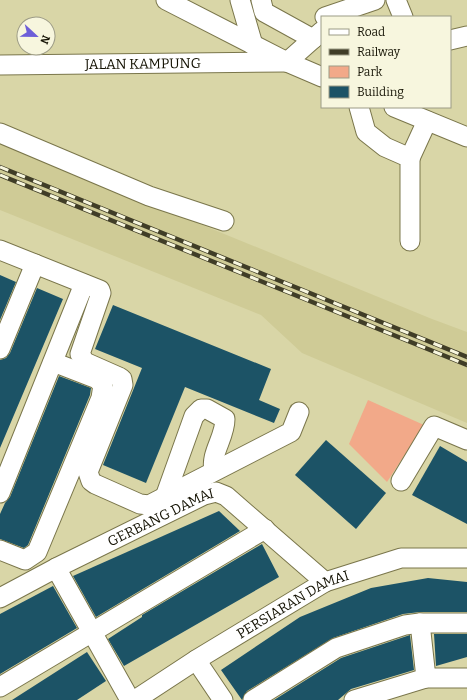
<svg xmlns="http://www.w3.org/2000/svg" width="467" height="700" font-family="Bitter,serif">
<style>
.built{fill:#cfcb96}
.green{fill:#f2a989}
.building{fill:#1c5366}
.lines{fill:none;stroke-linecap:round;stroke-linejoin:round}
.minor-casing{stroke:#7a764b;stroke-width:21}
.minor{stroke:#fff;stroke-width:19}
.rail-casing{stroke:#403d27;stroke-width:4.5}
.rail{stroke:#f7f6de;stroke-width:3;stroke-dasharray:9;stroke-linecap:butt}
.labels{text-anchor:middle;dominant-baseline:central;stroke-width:4;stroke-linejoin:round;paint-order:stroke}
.street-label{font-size:14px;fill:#141203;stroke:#f7f6de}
</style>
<rect width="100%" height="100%" fill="#d9d6a7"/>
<!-- built -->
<path class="built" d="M0 142 432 319 467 332V423L302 353 261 315 0 210Z"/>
<!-- green -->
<path class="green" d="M368 400 424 425 387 482 349 444Z"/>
<!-- building -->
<g class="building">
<path d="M0 275 16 282 0 320Z"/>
<path d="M37 288 63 299 0 448V360L6 358 10 353Z"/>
<path d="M113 305 271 369 259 400 280 409 274 423 185 387 146 483 103 465 142 368 95 349Z"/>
<path d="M59 376 91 388 90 395 28 545 24 548 0 539V514L5 503 10 497Z"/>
<path d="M326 440 386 493 356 529 295 475Z"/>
<path d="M440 446 467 462V524L412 495Z"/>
<path d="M219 511 240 531 96 617 73 576Z"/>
<path d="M262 544 279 577 124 666 108 639 142 617V615Z"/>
<path d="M428 578 467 582V612H420L403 614 333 638 247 691 242 700 221 670 300 617 371 588Z"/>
<path d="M53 586 77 628 0 674V614Z"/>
<path d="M434 634H467V657L436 666Z"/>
<path d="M410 635 414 670 351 689 338 700H274L341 658Z"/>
<path d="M87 652 106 681 77 700H12Z"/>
</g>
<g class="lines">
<!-- minor casing -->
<g class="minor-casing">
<g id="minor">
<path d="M166 0 287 62 322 77"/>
<path d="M240 0 253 45"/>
<path d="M261 0 264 12 313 39"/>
<path d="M396 0 403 17"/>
<path d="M325 17 375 0"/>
<path d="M450 40 467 36"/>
<path id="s1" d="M0 65 287 62 322 31"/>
<path d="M359 107 366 132 385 147 410 158V241"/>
<path d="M394 107 467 137"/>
<path d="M0 133 149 196 224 221"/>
<path d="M410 158 427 121"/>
<path d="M0 250 100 290 101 293 80 354 85 362 119 377 122 379 123 385 88 472 91 481 95 484 140 504 149 505 291 432 299 412"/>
<path d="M0 349 35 264"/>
<path d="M401 481 434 426 467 440"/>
<path d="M0 493 84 284"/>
<path d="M165 497 194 416 201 409H207L225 419C225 438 210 453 214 471"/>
<path d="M0 550 25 560 37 552 101 398 103 385 97 379 53 362"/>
<path d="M56 568 130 700"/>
<path id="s2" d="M0 598 56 568 204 495 216 492 226 496 325 582"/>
<path d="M420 623 426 678"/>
<path d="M196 660 223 700"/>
<path d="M0 687 265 529"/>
<path id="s3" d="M135 700 196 660 325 582 401 558H467"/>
<path d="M253 700 336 648 405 625 420 623H467"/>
<path d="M354 700 426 678H467"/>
</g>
</g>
<!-- minor -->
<use href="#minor" class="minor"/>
<!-- rail casing -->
<g class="rail-casing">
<g id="rail">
<path d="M0 167 467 357"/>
<path d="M0 175 467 365"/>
</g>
</g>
<!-- rail -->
<use href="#rail" class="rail"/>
</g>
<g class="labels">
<!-- street labels -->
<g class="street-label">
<text stroke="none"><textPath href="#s1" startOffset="143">JALAN KAMPUNG</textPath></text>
<text stroke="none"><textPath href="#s2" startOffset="180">GERBANG DAMAI</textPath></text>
<text stroke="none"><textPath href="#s3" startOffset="185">PERSIARAN DAMAI</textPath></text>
</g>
</g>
<!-- legend -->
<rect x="321" y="16" width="130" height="92" fill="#f7f6de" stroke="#9c9b86"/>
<rect x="329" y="29" width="20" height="6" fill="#ffffff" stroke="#9c9b86"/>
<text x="357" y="36" font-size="12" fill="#141203">Road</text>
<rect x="329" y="49" width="20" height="6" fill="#403d27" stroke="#9c9b86"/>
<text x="357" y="56" font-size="12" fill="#141203">Railway</text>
<rect x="329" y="66" width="20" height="12" fill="#f2a989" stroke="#9c9b86"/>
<text x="357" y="76" font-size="12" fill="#141203">Park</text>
<rect x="329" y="86" width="20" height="12" fill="#1c5366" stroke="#9c9b86"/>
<text x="357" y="96" font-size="12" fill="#141203">Building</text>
<!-- north arrow -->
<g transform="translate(36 36) rotate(112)"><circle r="19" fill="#f7f6de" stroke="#9c9b86"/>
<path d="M0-3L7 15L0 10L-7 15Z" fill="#6d5ed8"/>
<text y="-6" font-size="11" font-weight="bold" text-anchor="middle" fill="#141203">N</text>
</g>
</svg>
